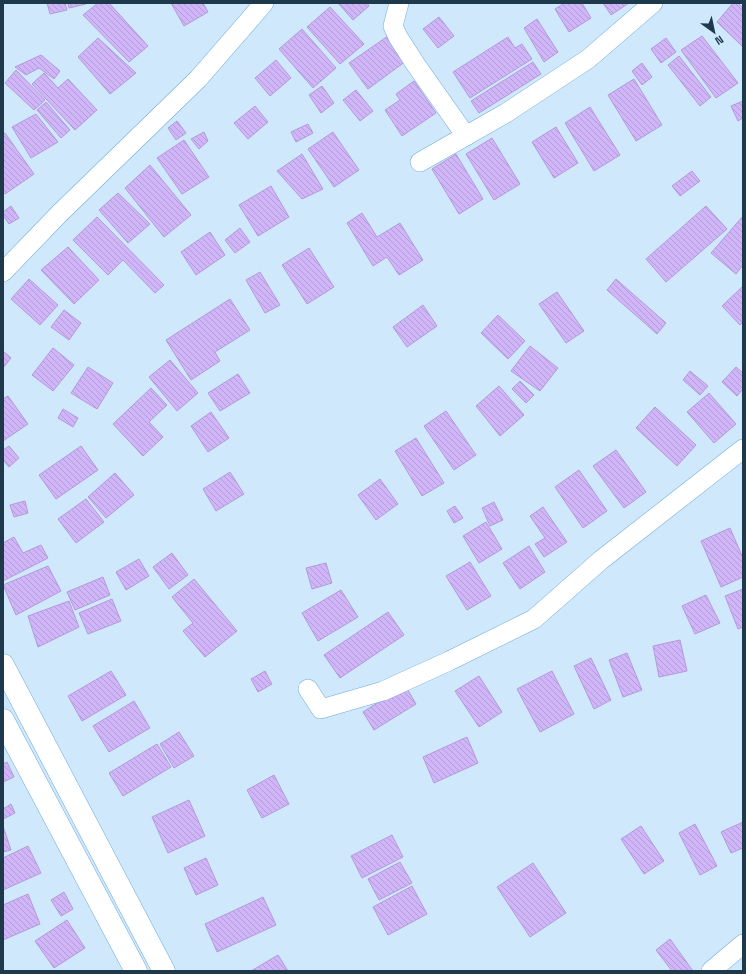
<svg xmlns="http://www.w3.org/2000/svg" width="746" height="974" font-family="'Space Grotesk',sans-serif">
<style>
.building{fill:url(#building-back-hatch);stroke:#b39ada}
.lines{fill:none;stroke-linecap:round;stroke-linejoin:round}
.minor-casing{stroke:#6cabda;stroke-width:20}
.tertiary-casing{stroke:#6cabda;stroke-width:23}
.minor{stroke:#fff;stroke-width:19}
.tertiary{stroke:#fff;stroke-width:22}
</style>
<defs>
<pattern id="building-back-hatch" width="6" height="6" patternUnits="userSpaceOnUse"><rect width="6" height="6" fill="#d0b6f8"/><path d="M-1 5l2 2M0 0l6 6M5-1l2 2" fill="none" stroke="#b29dd6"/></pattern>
</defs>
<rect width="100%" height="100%" fill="#d0e8fc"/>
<!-- building -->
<g class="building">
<path d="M47 3H65L67 10 50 14Z"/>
<path d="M68 3H86V4L69 8Z"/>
<path d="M98 3H109L148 46 129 62 83 15Z"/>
<path d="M171 3H203L208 12 184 26Z"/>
<path d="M338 3H367L369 6 353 20Z"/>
<path d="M565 3H582L591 18 569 32 555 9Z"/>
<path d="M603 3H629L611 15Z"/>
<path d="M733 3H738L743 8V47L717 22Z"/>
<path d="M330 7 364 44 340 64 307 27Z"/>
<path d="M439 17 454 36 438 48 423 29Z"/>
<path d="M537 19 558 52 544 62 524 28Z"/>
<path d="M302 29 336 68 313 88 279 49Z"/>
<path d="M388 36 406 61 368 89 349 63Z"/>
<path d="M702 36 738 83 716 98 681 50Z"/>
<path d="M508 37 515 48 522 44 532 59 470 98 453 72Z"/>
<path d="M98 38 136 73 110 94 78 57Z"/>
<path d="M666 38 676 52 661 63 651 49Z"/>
<path d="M41 55 60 71 54 79 39 68 26 75 15 67Z"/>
<path d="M679 56 711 97 700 106 668 65Z"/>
<path d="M276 60 291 78 270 96 255 78Z"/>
<path d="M533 62 541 74 479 113 471 101Z"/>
<path d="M642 63 652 77 642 85 632 71Z"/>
<path d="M16 70 45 100 34 110 5 83Z"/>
<path d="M44 73 58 88 68 79 97 110 75 130 32 84Z"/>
<path d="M634 79 662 125 636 141 608 95Z"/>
<path d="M414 81 436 113 402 136 385 110 400 100 396 94Z"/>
<path d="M322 86 334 103 321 113 309 95Z"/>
<path d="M356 90 373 111 360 121 343 100Z"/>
<path d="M743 101V118L738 121 731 106Z"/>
<path d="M46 102 70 130 61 138 37 110Z"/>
<path d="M255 106 268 122 248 139 234 123Z"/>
<path d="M590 107 620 155 594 171 565 123Z"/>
<path d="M36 114 58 142 31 158 12 127Z"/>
<path d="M177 121 186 133 176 140 168 128Z"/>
<path d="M308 124 313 133 296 142 291 132Z"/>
<path d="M556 127 578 163 554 178 532 142Z"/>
<path d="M204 132 208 141 199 149 191 139Z"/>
<path d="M333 132 359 170 334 187 308 149Z"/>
<path d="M5 133 34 174 5 194 3 192V134Z"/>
<path d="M492 138 520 184 494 200 466 154Z"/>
<path d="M184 140 209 177 182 194 157 158Z"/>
<path d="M302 154 323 189 302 199 277 171Z"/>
<path d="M456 154 483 199 459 214 432 169Z"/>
<path d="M150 165 191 215 164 237 125 188Z"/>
<path d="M692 171 700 181 680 196 672 186Z"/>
<path d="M271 186 289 217 258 236 239 205Z"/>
<path d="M118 193 150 224 128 243 99 210Z"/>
<path d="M11 206 19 218 9 224 3 215V212Z"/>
<path d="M706 206 727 229 666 282 646 259Z"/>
<path d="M362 213 377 237 400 223 423 260 399 275 387 257 373 266 347 223Z"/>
<path d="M743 216V265L736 274 711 253Z"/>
<path d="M97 217 164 285 155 293 123 260 108 275 73 240Z"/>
<path d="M240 228 250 242 235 253 225 240Z"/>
<path d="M210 232 225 255 196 275 181 252Z"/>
<path d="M68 247 99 280 74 304 41 270Z"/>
<path d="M309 248 334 287 307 304 282 265Z"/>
<path d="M260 272 280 305 265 313 246 280Z"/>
<path d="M29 279 58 305 40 325 11 299Z"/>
<path d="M616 279 666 323 657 334 607 290Z"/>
<path d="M743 286V322L740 325 722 306Z"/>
<path d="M557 292 584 331 566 343 539 304Z"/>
<path d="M230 299 250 330 215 352 220 361 191 380 166 340Z"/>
<path d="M423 305 437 326 407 347 393 327Z"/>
<path d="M64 310 81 323 69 340 51 327Z"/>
<path d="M498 315 525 341 508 359 481 333Z"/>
<path d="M530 346 558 368 540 391 511 371Z"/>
<path d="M53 348 74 365 53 391 32 375Z"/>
<path d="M3 351 11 358 3 368Z"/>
<path d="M170 360 198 393 177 411 149 377Z"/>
<path d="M88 367 113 383 97 409 71 393Z"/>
<path d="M736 367 743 373V389L737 396 722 382Z"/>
<path d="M690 371 708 386 700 395 683 380Z"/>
<path d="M238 374 250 393 220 411 208 393Z"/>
<path d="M520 381 534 395 526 403 512 389Z"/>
<path d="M499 386 524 415 500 436 476 406Z"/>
<path d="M151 388 167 405 149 422 163 437 143 456 113 424Z"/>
<path d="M709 393 736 424 714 443 687 412Z"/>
<path d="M8 396 28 424 3 441V399Z"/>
<path d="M655 407 696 445 677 466 636 428Z"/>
<path d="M63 409 78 418 73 427 58 418Z"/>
<path d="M446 411 476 455 454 470 424 426Z"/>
<path d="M211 412 229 438 208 452 191 426Z"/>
<path d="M416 438 444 483 422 496 395 451Z"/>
<path d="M9 446 19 458 9 467 3 460V450Z"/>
<path d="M81 446 98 470 56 499 39 475Z"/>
<path d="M616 450 646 492 624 508 593 466Z"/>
<path d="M579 470 607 511 583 528 555 487Z"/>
<path d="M230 472 244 494 216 511 203 489Z"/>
<path d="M115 473 134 495 106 518 88 497Z"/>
<path d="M380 479 398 504 376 520 358 495Z"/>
<path d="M86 499 104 522 76 543 58 519Z"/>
<path d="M25 501 28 513 14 517 10 505Z"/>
<path d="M494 502 503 520 490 526 482 508Z"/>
<path d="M455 506 463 518 454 523 447 511Z"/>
<path d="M543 507 567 542 544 557 535 544 545 538 530 516Z"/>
<path d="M486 522 502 549 479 563 463 536Z"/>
<path d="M730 528 743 558V577L721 587 701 541Z"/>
<path d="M14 537 23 553 41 545 48 558 3 581V543Z"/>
<path d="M529 546 545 572 520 589 503 563Z"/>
<path d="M172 553 188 575 169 589 153 567Z"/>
<path d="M139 559 149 576 126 590 116 572Z"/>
<path d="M470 562 491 596 467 610 446 576Z"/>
<path d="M326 563 332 583 312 589 306 568Z"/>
<path d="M48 566 61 591 16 615 3 585Z"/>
<path d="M103 577 110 595 75 610 67 592Z"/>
<path d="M194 579 237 631 205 657 183 631 193 623 172 597Z"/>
<path d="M743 589V627L738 629 725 596Z"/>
<path d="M341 590 358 617 318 641 302 613Z"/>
<path d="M706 595 720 623 695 634 682 606Z"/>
<path d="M112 599 121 621 88 634 79 613Z"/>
<path d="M69 601 79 627 38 647 28 616Z"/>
<path d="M388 612 404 635 340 678 324 655Z"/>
<path d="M680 640 687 671 659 677 653 646Z"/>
<path d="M627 653 642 690 623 697 609 660Z"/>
<path d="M591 658 611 700 594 709 574 666Z"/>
<path d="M111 671 126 695 82 721 68 696Z"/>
<path d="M265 671 272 684 258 692 251 679Z"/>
<path d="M552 671 574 714 540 732 517 689Z"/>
<path d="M479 676 502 712 479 727 455 691Z"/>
<path d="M405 685 416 704 374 730 363 712Z"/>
<path d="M134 701 150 728 109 752 93 726Z"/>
<path d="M179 732 194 756 174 768 160 744Z"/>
<path d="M467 737 478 763 434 783 423 757Z"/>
<path d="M157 744 171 767 123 796 109 773Z"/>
<path d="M7 762 14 777 3 782V764Z"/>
<path d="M274 775 289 804 262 818 247 790Z"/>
<path d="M189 800 205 836 168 853 152 817Z"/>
<path d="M11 804 15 813 3 819V809Z"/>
<path d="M743 822V848L731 853 721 832Z"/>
<path d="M695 824 717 866 700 875 679 833Z"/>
<path d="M3 826 11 850 3 852Z"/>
<path d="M641 826 664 861 644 874 621 839Z"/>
<path d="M392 835 403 857 362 878 351 856Z"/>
<path d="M28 846 41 873 3 890V858Z"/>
<path d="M206 858 218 885 196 895 184 868Z"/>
<path d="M400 862 412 883 379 900 368 879Z"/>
<path d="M533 863 566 913 530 937 497 887Z"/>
<path d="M412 886 427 914 388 935 373 907Z"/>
<path d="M64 892 73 909 61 916 51 900Z"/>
<path d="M28 894 40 924 3 940V905Z"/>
<path d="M263 897 276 925 217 952 205 924Z"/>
<path d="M67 920 85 948 54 968 35 941Z"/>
<path d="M670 939 693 971H672L656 950Z"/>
<path d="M278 955 288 971H251Z"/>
</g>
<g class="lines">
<!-- minor casing -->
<g class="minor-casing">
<g id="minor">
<path d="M399 3 393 26 398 37 416 65 466 136"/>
<path d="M420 162 506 113 588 59 653 3"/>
<path d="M3 272 60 213 198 79 264 3"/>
<path d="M308 689 321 709 383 691 449 661 534 619 601 560 743 449"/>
<path d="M711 971 743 944"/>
</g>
</g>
<!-- tertiary casing -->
<g class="tertiary-casing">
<g id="tertiary">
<path d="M3 665 164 971"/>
<path d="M3 720 136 971"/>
</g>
</g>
<!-- minor -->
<use href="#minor" class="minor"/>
<!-- tertiary -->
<use href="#tertiary" class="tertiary"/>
</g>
<!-- border -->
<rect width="746" height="974" fill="none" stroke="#1e394c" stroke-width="8"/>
<!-- north arrow -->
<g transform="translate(714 32) rotate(147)" stroke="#d0e8fc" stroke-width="3" paint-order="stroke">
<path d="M0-3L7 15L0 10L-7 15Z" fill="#1e394c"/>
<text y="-6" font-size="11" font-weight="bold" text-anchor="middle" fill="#1e394c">N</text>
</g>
</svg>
